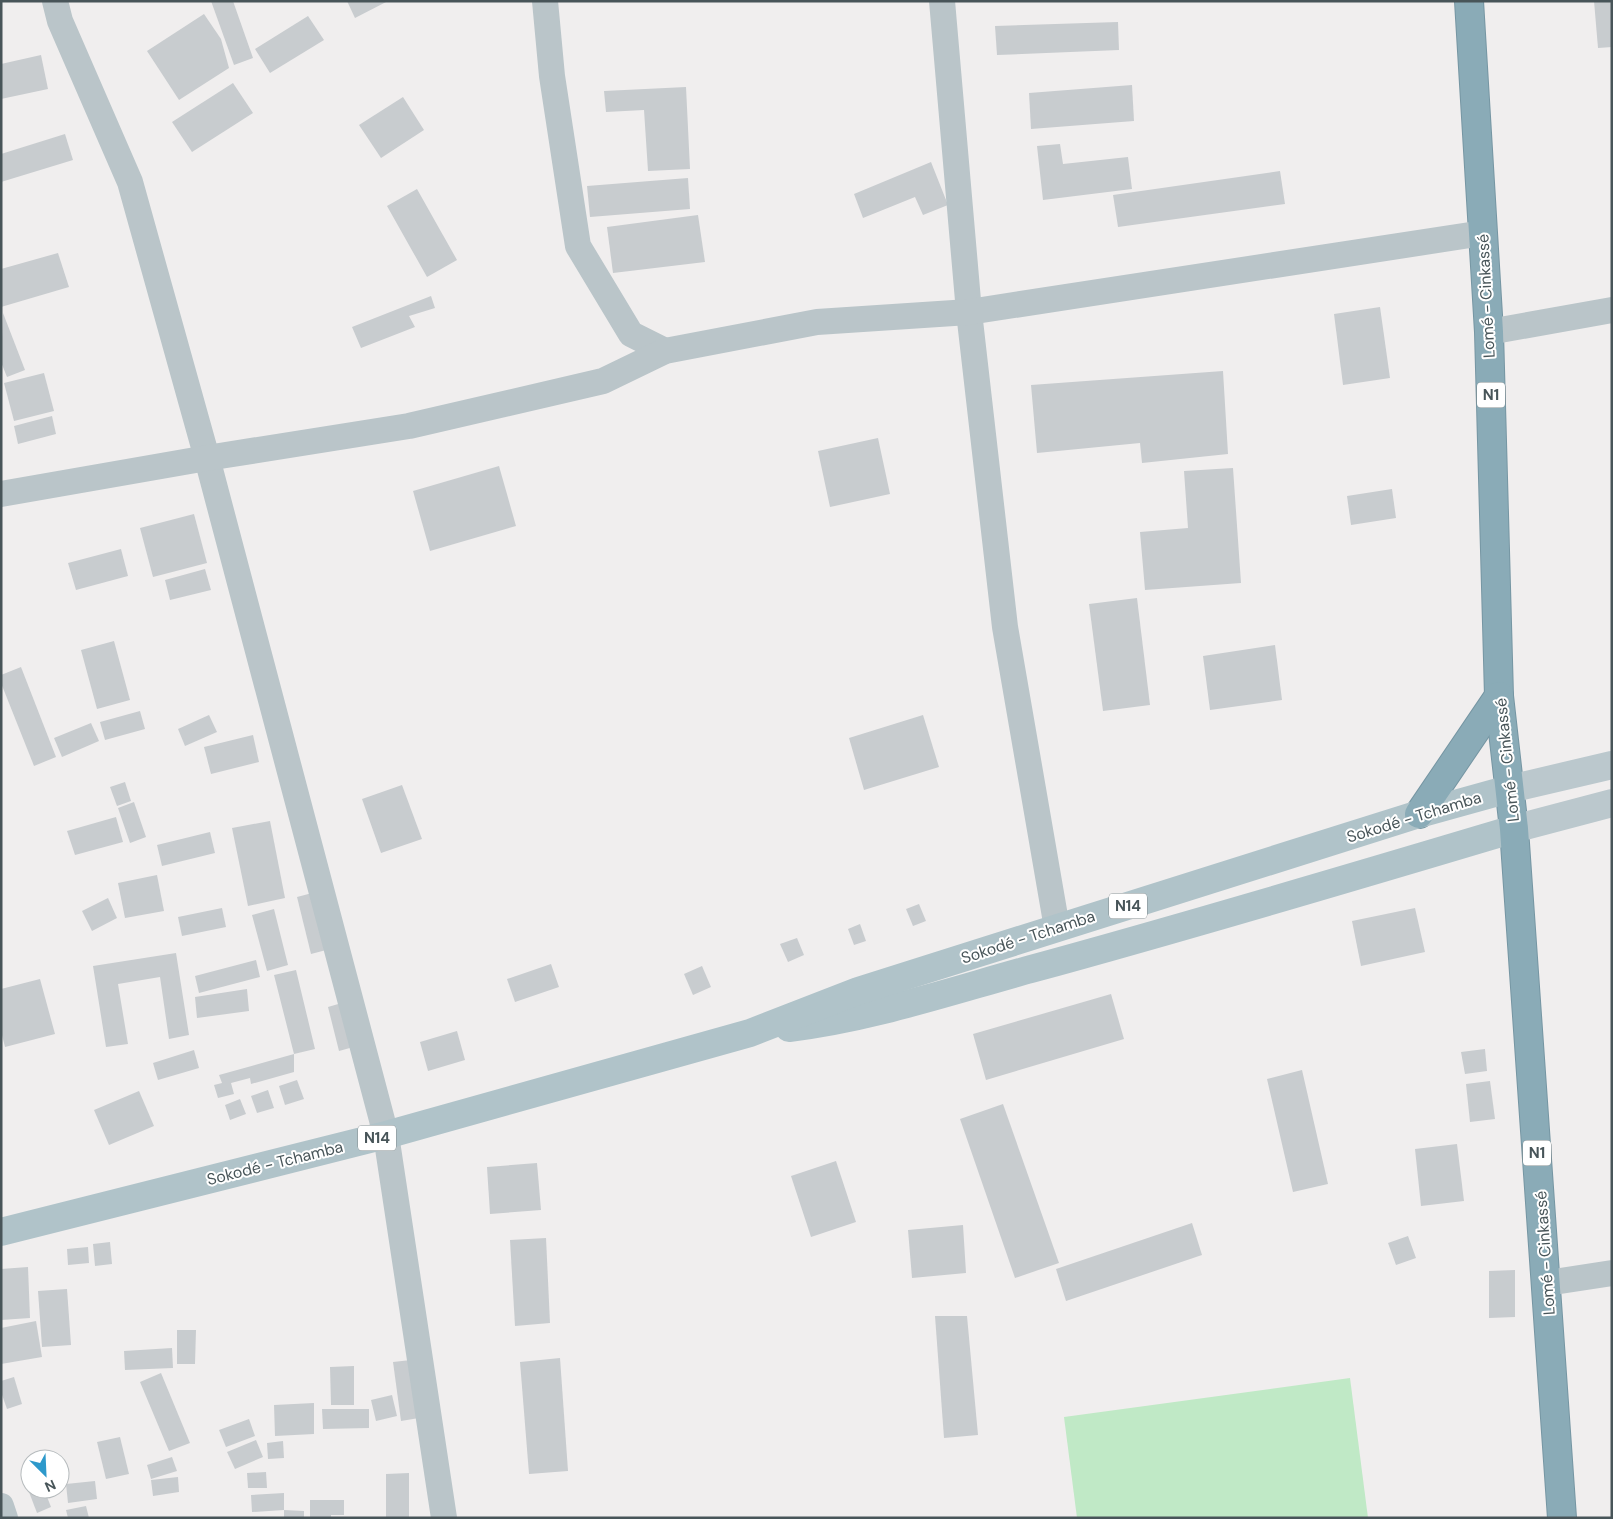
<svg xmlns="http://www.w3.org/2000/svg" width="1613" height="1519" font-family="'DM Sans',sans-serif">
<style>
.green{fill:#c0e9c6}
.building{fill:#c8cccf}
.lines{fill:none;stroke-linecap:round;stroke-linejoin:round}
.highway-casing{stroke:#7696a3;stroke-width:30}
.street{stroke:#bac5c9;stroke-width:26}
.secondary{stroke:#bbc8cd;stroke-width:28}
.primary{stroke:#b0c3c9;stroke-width:28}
.highway{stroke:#8aabb7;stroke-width:28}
.labels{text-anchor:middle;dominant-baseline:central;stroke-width:4;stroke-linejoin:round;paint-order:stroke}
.shield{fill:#fff;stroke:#7f888b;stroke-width:1}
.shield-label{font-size:15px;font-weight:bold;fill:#485559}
.street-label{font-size:16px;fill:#485559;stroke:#fff}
</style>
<rect width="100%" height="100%" fill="#f0eeee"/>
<!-- green -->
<path class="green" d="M1350 1378 1368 1518H1077L1064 1417Z"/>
<!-- building -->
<g class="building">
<path d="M211 1H233L253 58 234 65Z"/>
<path d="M347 1H388L355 18Z"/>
<path d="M1594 1H1612V47L1598 48Z"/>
<path d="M204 14 221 39 229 68 179 100 147 51Z"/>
<path d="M308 16 324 40 270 73 255 49Z"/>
<path d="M1118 22 1119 50 997 55 995 26Z"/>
<path d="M41 55 48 89 1 99V64Z"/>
<path d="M233 83 253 113 192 152 172 122Z"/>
<path d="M1132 85 1134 121 1031 129 1029 93Z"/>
<path d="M686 87 690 169 648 171 644 110 606 112 604 91Z"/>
<path d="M403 97 424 130 381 158 359 125Z"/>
<path d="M65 134 73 160 1 182V154Z"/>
<path d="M1060 144 1063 164 1128 157 1132 189 1043 200 1037 146Z"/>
<path d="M931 162 948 205 923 215 915 197 863 218 854 194Z"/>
<path d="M1280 171 1285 204 1118 227 1113 195Z"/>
<path d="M688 178 690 209 590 217 587 186Z"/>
<path d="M417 189 457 260 427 277 387 206Z"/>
<path d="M698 215 705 262 613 273 607 227Z"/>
<path d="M58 253 69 287 1 307V269Z"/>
<path d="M431 296 435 308 409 316 415 327 361 348 352 327Z"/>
<path d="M1380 307 1390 378 1343 385 1334 314Z"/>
<path d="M3 313 25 370 7 377 1 362Z"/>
<path d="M1223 371 1228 454 1142 463 1140 443 1037 453 1031 385Z"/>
<path d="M44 373 54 411 14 421 4 383Z"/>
<path d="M52 416 56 434 18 444 14 426Z"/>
<path d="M878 438 890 494 830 507 818 451Z"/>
<path d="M499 466 516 526 430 551 413 491Z"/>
<path d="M1233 468 1241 583 1145 590 1140 532 1188 528 1184 471Z"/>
<path d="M1392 489 1396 518 1351 525 1347 496Z"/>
<path d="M194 514 207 563 153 577 140 528Z"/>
<path d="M121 549 128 576 76 590 68 563Z"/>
<path d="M205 569 211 590 170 600 165 580Z"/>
<path d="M1137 598 1150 705 1103 711 1089 604Z"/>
<path d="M114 641 130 700 97 709 81 650Z"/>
<path d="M1275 645 1282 700 1210 710 1203 656Z"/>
<path d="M21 667 56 757 34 766 1 683V675Z"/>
<path d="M140 711 145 729 105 740 100 722Z"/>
<path d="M209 715 217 732 185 746 178 729Z"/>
<path d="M923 715 939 767 864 790 849 738Z"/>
<path d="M91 723 99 741 62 757 54 738Z"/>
<path d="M253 735 259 762 211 774 204 747Z"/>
<path d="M125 782 131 801 117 806 110 787Z"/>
<path d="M402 785 422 839 381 853 362 799Z"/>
<path d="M134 802 146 837 130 843 118 808Z"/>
<path d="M116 817 123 842 75 855 67 831Z"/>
<path d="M270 821 285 898 248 906 232 828Z"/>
<path d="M210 832 215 853 162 866 157 845Z"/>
<path d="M157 875 164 911 125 918 118 883Z"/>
<path d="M316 892 330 949 311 954 297 897Z"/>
<path d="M108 898 117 918 92 931 82 911Z"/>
<path d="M919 904 926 921 913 926 906 909Z"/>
<path d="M222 908 226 927 182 936 178 917Z"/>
<path d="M1415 908 1425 952 1361 966 1352 921Z"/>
<path d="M274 909 288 965 267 971 252 915Z"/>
<path d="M860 924 866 941 854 945 848 929Z"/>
<path d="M797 938 804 955 788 962 780 944Z"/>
<path d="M176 953 189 1035 169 1039 160 977 118 984 128 1044 106 1047 93 966Z"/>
<path d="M256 960 260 977 199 993 195 976Z"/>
<path d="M551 964 559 987 515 1002 507 979Z"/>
<path d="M702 966 711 987 693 995 684 974Z"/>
<path d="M296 970 315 1049 294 1054V1072L251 1084 250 1078 231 1083 234 1094 218 1098 214 1085 222 1083 219 1075 294 1054 274 975Z"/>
<path d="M40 979 55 1034 5 1047 1 1031V989Z"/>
<path d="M247 989 249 1011 197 1018 195 997Z"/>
<path d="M1111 994 1124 1039 986 1080 973 1034Z"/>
<path d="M345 1002 357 1046 339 1051 328 1007Z"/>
<path d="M457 1031 465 1060 428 1071 420 1042Z"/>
<path d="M1485 1049 1487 1071 1465 1074 1461 1052Z"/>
<path d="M194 1050 199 1068 158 1080 153 1063Z"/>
<path d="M1302 1070 1328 1184 1293 1192 1267 1079Z"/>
<path d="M297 1080 304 1099 285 1105 279 1086Z"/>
<path d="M1490 1081 1495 1119 1470 1122 1466 1084Z"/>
<path d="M268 1090 274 1108 257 1113 251 1096Z"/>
<path d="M139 1091 154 1126 109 1145 94 1110Z"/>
<path d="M240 1099 246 1114 230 1120 225 1105Z"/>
<path d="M1003 1104 1059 1263 1015 1278 960 1119Z"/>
<path d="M1457 1144 1464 1201 1421 1206 1415 1149Z"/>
<path d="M836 1161 856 1222 811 1237 791 1176Z"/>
<path d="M537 1163 541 1210 490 1214 487 1167Z"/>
<path d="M1192 1223 1202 1255 1066 1301 1056 1269Z"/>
<path d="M963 1225 966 1273 912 1278 908 1230Z"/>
<path d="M1408 1236 1416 1258 1396 1265 1388 1243Z"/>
<path d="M546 1238 550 1323 515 1326 510 1240Z"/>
<path d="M110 1242 112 1264 95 1266 93 1244Z"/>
<path d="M88 1247 89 1263 68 1265 67 1249Z"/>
<path d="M28 1267 30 1318 1 1320V1269Z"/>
<path d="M1515 1270V1317L1489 1318V1271Z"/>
<path d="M67 1289 71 1345 42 1347 38 1291Z"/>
<path d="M935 1316H967L978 1435 944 1438Z"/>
<path d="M36 1321 42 1357 1 1364V1328Z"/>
<path d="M177 1330H196L195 1364H177Z"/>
<path d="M172 1348 173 1368 125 1370 124 1351Z"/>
<path d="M560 1358 568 1471 529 1474 520 1362Z"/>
<path d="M411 1360 419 1418 401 1421 393 1362Z"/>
<path d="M354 1366V1405H331L330 1367Z"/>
<path d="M161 1373 190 1443 169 1451 140 1382Z"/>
<path d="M14 1377 22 1404 7 1409 1 1392V1381Z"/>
<path d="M392 1395 397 1416 376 1421 371 1400Z"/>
<path d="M314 1403V1434L275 1436 274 1405Z"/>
<path d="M322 1409H369V1428L323 1429Z"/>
<path d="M249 1419 255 1436 226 1447 219 1430Z"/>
<path d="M120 1437 129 1474 106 1479 97 1442Z"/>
<path d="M256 1440 263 1457 235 1469 227 1452Z"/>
<path d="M283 1441 284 1458 268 1459 267 1443Z"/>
<path d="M172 1457 177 1471 151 1479 147 1465Z"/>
<path d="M266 1472 267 1488H248L247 1473Z"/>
<path d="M409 1473V1518H386V1474Z"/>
<path d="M178 1477 179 1492 153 1496 151 1480Z"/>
<path d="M95 1481 97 1499 68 1503 66 1484Z"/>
<path d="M36 1489H44L51 1507 37 1513 29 1492Z"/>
<path d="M284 1493V1510L304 1511V1518H284V1510L252 1512 251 1495Z"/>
<path d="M310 1500H344V1515H331V1518H310Z"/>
<path d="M86 1506 89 1518H68L66 1510Z"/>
</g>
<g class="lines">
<!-- highway casing -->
<g class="highway-casing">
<g id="highway">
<path d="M1469 1 1489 332 1499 696 1514 829 1562 1518"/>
<path d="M1419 814 1499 696"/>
</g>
</g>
<!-- street -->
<g class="street">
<path d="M55 1 60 21 130 182 207 458 386 1135 444 1518"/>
<path d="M545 1 552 76 578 246 631 334 665 351"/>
<path d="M942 1 969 312 1005 627 1057 928"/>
<path d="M1489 332 1612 310"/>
<path d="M1 494 207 458 409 426 603 381 665 351 817 322 969 312 1483 233"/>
<path d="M1547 1283 1612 1273"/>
<path d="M1 1506 5 1518"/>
</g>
<!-- secondary -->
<g class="secondary">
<path d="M1509 789 1612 765"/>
<path d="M1514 829 1612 803"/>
</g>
<!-- primary -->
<g class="primary">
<path d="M789 1028C871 1018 951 991 1031 969 1193 925 1353 877 1514 829"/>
<path d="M1 1232 386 1135 750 1033 858 991 1419 814 1509 789"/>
</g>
<!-- highway -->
<use href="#highway" class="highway"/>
</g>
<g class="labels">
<!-- shield labels -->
<g class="shield">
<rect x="1477" y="382.5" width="28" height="25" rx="4"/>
<rect x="1109" y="893.5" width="38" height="25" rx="4"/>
<rect x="358" y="1125.5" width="38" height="25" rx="4"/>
<rect x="1523" y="1140.5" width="28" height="25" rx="4"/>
</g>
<g class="shield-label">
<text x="1491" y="395">N1</text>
<text x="1128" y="906">N14</text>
<text x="377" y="1138">N14</text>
<text x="1537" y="1153">N1</text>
</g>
<!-- street labels -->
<g class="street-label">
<text transform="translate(1486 296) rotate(-93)">Lomé - Cinkassé</text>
<text transform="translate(1507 760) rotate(-96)">Lomé - Cinkassé</text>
<text transform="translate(1414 817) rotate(-17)">Sokodé - Tchamba</text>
<text transform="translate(1028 937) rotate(-18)">Sokodé - Tchamba</text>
<text transform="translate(275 1163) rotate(-14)">Sokodé - Tchamba</text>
<text transform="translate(1545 1253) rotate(-94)">Lomé - Cinkassé</text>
</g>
</g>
<!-- border -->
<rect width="1613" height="1519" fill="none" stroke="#485559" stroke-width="5"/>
<!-- north arrow -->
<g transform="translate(45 1474) rotate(156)"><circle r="24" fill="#ffffff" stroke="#b6bbbd"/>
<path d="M0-4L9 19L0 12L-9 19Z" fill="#2d99cb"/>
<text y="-8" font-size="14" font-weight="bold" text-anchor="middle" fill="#485559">N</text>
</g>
</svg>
